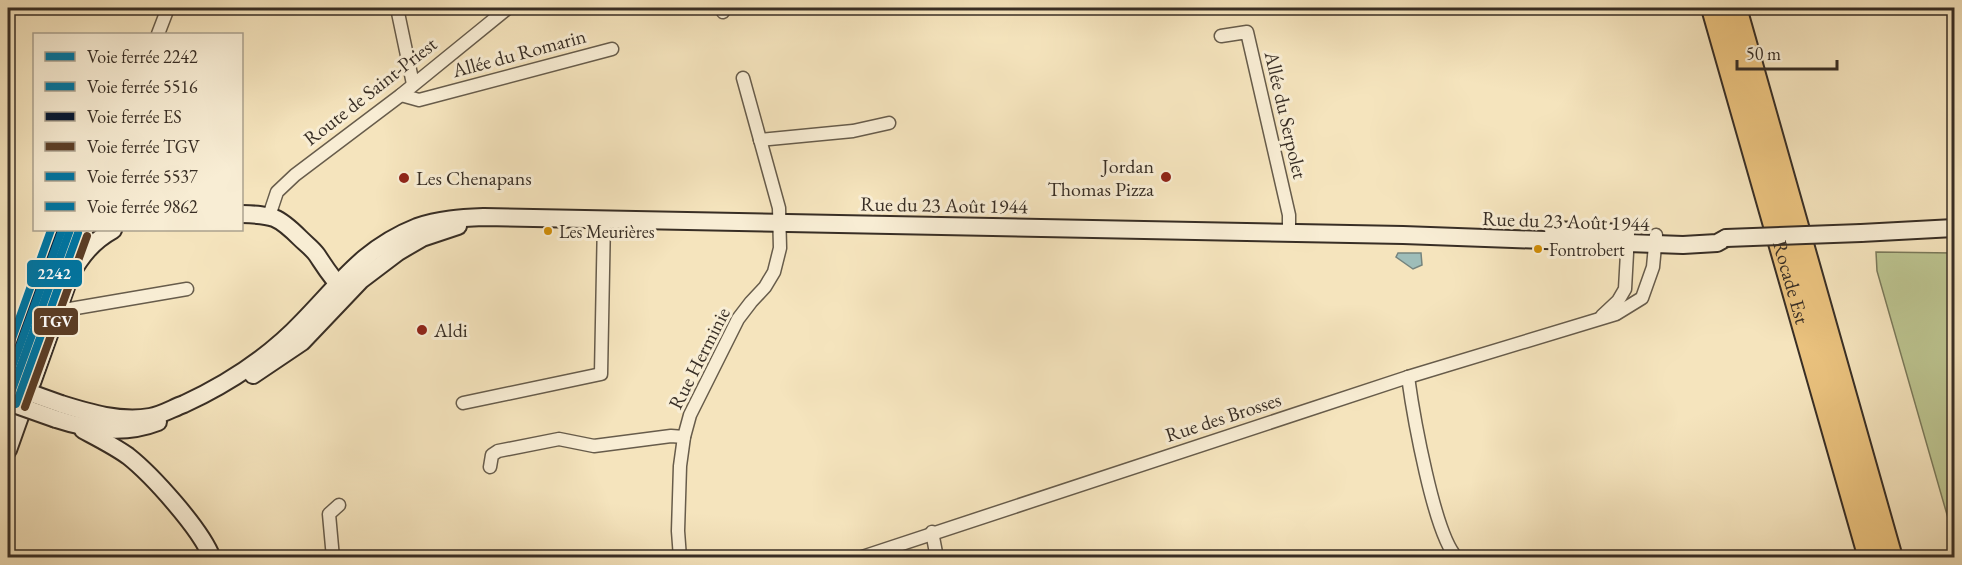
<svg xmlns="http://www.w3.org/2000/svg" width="1962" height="565" font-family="'EB Garamond',serif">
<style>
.grass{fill:#bcc490;stroke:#7a795a;stroke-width:1.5}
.water{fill:#9ebdb9;stroke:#75847e;stroke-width:1.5}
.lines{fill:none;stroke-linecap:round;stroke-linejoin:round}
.street-casing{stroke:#675c4b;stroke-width:15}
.secondary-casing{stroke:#382e25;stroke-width:20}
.highway-casing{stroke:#382e25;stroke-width:26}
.street{stroke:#f8edd4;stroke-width:12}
.secondary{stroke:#f8edd4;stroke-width:16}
.highway{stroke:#eac27e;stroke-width:22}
.secondary-bridge-casing{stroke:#382e25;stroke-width:20;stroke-linecap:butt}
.secondary-bridge{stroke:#f8edd4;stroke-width:16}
.rail-1-casing{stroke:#f8edd4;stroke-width:12}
.rail-2-casing{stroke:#f8edd4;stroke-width:12}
.rail-3-casing{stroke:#f8edd4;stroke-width:12}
.rail-4-casing{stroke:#f8edd4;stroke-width:12}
.rail-5-casing{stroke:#f8edd4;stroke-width:12}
.rail-6-casing{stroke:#f8edd4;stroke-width:12}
.rail-1{stroke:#0075a1;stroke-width:8}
.rail-2{stroke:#0075a1;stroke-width:8}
.rail-3{stroke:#011633;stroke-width:8}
.rail-4{stroke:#5c3e26;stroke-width:8}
.rail-5{stroke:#0075a1;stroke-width:8}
.rail-6{stroke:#0075a1;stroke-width:8}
.poi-dot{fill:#8f2418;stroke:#f8edd4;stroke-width:2}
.bus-dot{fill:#d18e07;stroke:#f8edd4;stroke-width:2}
.labels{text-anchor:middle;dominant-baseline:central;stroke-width:6;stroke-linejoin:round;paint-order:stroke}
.bus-label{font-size:18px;fill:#382e25;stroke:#f8edd4;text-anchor:start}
.street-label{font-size:20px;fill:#382e25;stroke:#f8edd4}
.poi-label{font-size:20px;fill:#382e25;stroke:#f8edd4;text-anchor:start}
.line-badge{stroke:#f8edd4;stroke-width:2}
.badge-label{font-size:16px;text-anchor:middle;font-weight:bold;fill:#fff}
</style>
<rect width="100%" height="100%" fill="#f5e4bd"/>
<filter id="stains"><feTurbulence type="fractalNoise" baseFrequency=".00333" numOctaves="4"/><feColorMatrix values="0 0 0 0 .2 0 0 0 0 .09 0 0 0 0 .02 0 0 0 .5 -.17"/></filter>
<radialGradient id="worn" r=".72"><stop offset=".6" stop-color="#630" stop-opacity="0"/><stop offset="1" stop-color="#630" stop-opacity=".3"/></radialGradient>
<!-- grass -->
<path class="grass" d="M1876 252 1954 253V539L1877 271Z"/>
<!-- water -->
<path class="water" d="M1398 253H1421L1422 265 1413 269 1396 257Z"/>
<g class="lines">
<!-- street casing -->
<g class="street-casing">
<g id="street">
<path d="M397 8 413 84"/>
<path d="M722 8 723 12"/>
<path d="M158 34 168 8"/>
<path d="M1221 36 1247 32 1289 215V233"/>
<path d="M401 95 419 100 612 49"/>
<path d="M760 140 853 131 889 123"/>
<path d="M269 216 277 192 295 175 401 95 508 8"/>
<path d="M58 308 70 309 187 289"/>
<path d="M1602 316 1618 301 1625 289 1628 235"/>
<path d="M1408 377C1413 413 1434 535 1457 558"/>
<path d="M463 403 601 374 604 219"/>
<path d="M490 467 492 455 498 451 559 439 594 446 671 436 684 437"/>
<path d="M932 532 937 558"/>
<path d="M333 558 329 514 339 505"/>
<path d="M680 558 678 531 680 466 684 437 690 415 738 319 751 302 765 287 774 272 780 248 779 208 743 78"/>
<path d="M859 558 1408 377 1616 314 1642 298 1653 267 1656 235"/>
</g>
</g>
<!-- secondary casing -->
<g class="secondary-casing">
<g id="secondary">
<path d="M242 214C273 215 278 216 300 238 306 244 313 249 317 255 325 267 332 279 343 289"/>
<path d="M1553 230 1626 233"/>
<path d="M1861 233 1954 228"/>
<path d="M253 375 302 342 361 280 398 252 422 238 458 226"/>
<path d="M61 404C90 413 120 422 150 417 162 415 173 408 184 404 227 384 270 356 303 321 341 282 364 248 417 227 439 219 462 218 484 217L1403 235 1683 245 1717 243 1726 238"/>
<path d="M56 419C89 430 125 435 158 422"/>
<path d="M83 430C98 438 114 446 128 456 152 475 201 529 212 558"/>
<path d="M8 450 70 276C81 256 93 241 113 230"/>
</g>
</g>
<!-- highway casing -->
<g class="highway-casing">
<g id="highway">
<path id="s1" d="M1713 8 1870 558"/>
<path d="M1735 8 1891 558"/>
</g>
</g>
<!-- street -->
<use href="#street" class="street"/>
<!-- secondary -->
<use href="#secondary" class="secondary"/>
<!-- highway -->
<use href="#highway" class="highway"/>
<!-- secondary-bridge casing -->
<g class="secondary-bridge-casing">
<g id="secondary-bridge">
<path d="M1726 238 1861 233"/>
<path d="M8 385 61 404"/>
<path d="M8 402 56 419"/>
</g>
</g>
<!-- secondary-bridge -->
<use href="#secondary-bridge" class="secondary-bridge"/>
<!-- rail-1 casing -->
<g class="rail-1-casing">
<path id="rail-1" d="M8 401 70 230"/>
</g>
<!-- rail-2 casing -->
<g class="rail-2-casing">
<path id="rail-2" d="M16 404 78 233"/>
</g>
<!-- rail-3 casing -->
<g class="rail-3-casing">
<path id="rail-3" d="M8 376 61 230"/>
</g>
<!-- rail-4 casing -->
<g class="rail-4-casing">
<path id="rail-4" d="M25 407 87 236"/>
</g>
<!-- rail-5 casing -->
<g class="rail-5-casing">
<path id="rail-5" d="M8 378 62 230"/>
</g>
<!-- rail-6 casing -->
<g class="rail-6-casing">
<path id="rail-6" d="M8 350 51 230"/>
</g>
<!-- rail-1 -->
<use href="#rail-1" class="rail-1"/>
<!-- rail-2 -->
<use href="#rail-2" class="rail-2"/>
<!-- rail-3 -->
<use href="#rail-3" class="rail-3"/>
<!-- rail-4 -->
<use href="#rail-4" class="rail-4"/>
<!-- rail-5 -->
<use href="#rail-5" class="rail-5"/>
<!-- rail-6 -->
<use href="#rail-6" class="rail-6"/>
</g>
<!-- markers -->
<g class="poi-dot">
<circle cx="1166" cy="177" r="6"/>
<circle cx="404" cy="178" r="6"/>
<circle cx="422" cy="330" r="6"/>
</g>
<g class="bus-dot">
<circle cx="548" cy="231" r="5"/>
<circle cx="1538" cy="249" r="5"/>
</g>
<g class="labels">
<!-- bus labels -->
<g class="bus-label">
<text x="559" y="231">Les Meurières</text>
<text x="1549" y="249">Fontrobert</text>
</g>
<!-- street labels -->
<g class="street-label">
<text transform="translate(519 53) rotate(-15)">Allée du Romarin</text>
<text transform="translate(370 91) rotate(-38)">Route de Saint-Priest</text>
<text transform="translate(1286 115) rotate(77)">Allée du Serpolet</text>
<text transform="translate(944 205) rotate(1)">Rue du 23 Août 1944</text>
<text transform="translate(1566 221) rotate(2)">Rue du 23 Août 1944</text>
<text stroke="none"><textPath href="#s1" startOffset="285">Rocade Est</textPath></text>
<text transform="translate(699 358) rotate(-63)">Rue Herminie</text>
<text transform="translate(1223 417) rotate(-18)">Rue des Brosses</text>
</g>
<!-- poi labels -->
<g class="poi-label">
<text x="1154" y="166" text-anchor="end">Jordan<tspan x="1154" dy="23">Thomas Pizza</tspan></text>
<text x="416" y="178">Les Chenapans</text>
<text x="434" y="330">Aldi</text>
</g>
</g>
<g class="line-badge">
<rect x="26" y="259" width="57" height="29" rx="6" fill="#0075a1"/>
<rect x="33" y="307" width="46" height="29" rx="6" fill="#5c3e26"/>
</g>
<g class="badge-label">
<text x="54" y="279">2242</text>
<text x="56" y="327">TGV</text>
</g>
<!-- margin -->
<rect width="1962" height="565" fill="none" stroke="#f5e4bd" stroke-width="30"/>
<rect x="9" y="9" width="1944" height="547" fill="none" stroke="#382e25" stroke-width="3"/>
<rect x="15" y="15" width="1932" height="535" fill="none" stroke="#382e25" stroke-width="1.5"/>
<!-- legend -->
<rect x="33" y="33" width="210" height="198" fill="#f8edd4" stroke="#aba18e" stroke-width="1.5"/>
<rect x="45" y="52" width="30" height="9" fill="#0075a1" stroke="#aba18e" stroke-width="1.5"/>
<text x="87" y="63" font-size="18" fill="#382e25">Voie ferrée 2242</text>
<rect x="45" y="82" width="30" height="9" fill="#0075a1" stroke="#aba18e" stroke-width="1.5"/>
<text x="87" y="93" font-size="18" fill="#382e25">Voie ferrée 5516</text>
<rect x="45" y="112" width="30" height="9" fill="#011633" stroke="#aba18e" stroke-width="1.5"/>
<text x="87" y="123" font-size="18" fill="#382e25">Voie ferrée ES</text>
<rect x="45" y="142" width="30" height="9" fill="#5c3e26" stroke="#aba18e" stroke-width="1.5"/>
<text x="87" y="153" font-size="18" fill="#382e25">Voie ferrée TGV</text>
<rect x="45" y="172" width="30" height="9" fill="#0075a1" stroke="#aba18e" stroke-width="1.5"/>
<text x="87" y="183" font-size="18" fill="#382e25">Voie ferrée 5537</text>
<rect x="45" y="202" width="30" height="9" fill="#0075a1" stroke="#aba18e" stroke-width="1.5"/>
<text x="87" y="213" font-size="18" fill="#382e25">Voie ferrée 9862</text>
<!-- scale -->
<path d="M1737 60v9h100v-9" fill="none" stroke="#382e25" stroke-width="3"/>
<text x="1746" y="60" font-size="18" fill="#382e25" stroke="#f8edd4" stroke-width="4.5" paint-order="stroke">50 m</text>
<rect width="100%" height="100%" filter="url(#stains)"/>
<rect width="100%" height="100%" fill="url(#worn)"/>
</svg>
